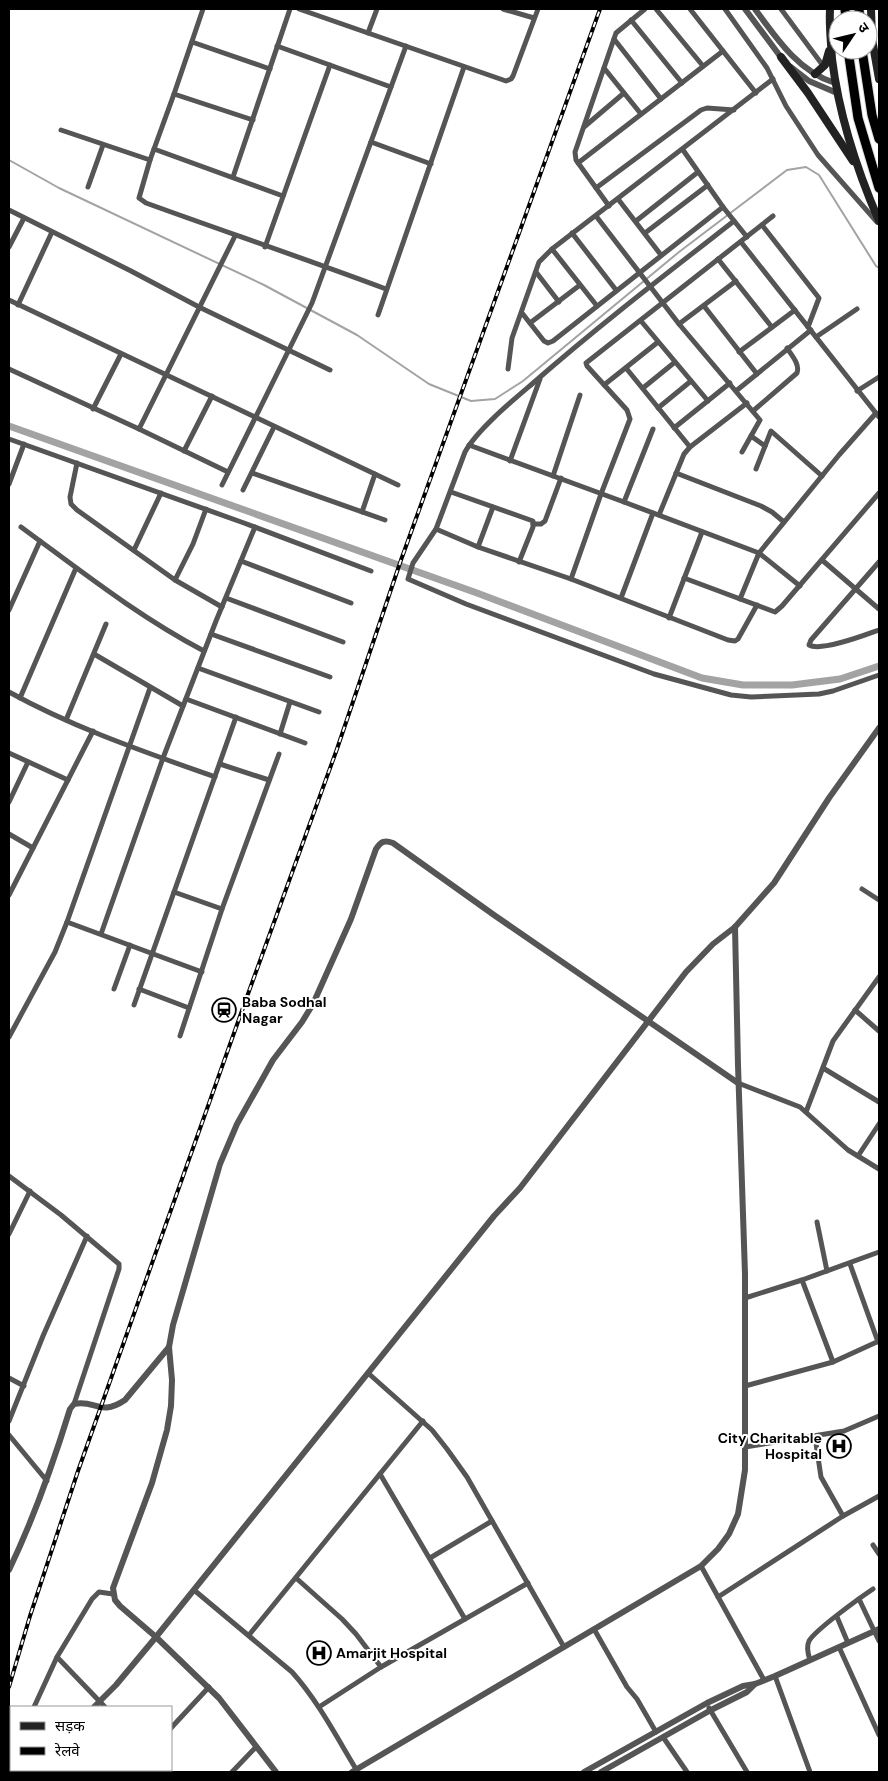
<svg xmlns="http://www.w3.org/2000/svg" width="888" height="1781" font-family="'DM Sans','Noto Sans Devanagari',sans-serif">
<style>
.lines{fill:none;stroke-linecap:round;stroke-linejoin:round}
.stream{stroke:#a3a3a3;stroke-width:2}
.canal{stroke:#a3a3a3;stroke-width:7}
.trunk-casing{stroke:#dbdbdb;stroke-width:11}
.minor{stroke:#555;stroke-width:5}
.tertiary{stroke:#555;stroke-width:6}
.secondary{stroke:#222;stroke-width:8}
.trunk{stroke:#000;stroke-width:9}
.rail-casing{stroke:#000;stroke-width:4}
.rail{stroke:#fff;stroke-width:2;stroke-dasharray:5.5;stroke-linecap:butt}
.labels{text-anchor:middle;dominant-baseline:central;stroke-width:4;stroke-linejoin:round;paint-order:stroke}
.poi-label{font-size:14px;font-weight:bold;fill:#000;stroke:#fff;text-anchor:start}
</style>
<rect width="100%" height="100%" fill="#fff"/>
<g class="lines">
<!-- stream -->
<path class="stream" d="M9 160 59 188 264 285 357 335 429 384 471 401 495 399 523 381 679 252 787 170 806 167 819 175 876 266 879 268"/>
<!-- canal -->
<path class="canal" d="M9 426 477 593 702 678 743 685H792L840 679 879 666"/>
<!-- trunk casing -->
<g class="trunk-casing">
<g id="trunk">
<path d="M845 9 846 20"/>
<path d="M859 9 860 20"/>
<path d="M848 50 858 118 879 188"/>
<path d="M862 50 872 115 879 139"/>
</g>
</g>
<!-- minor -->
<g class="minor">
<path d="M203 9 174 94 150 160 139 198 146 203C226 232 306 259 386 289"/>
<path d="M299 9 506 81 511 79 513 76 538 9"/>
<path d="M503 9 534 18"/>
<path d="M656 9 703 66"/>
<path d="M690 9 756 93"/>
<path d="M725 9 767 68 786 106 818 155 877 222"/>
<path d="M781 9 824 67"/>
<path d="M631 20 682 83"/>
<path d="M368 33 377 9"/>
<path d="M614 39 661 99"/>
<path d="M192 42 270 69"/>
<path d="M277 46 391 87"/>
<path d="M604 68 641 114"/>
<path d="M174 94 253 120"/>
<path d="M584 127 624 93"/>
<path d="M61 130 150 160"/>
<path d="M371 142 431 164"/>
<path d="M154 149 283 196"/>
<path d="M578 163 723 51"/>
<path d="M233 177 290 9"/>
<path d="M88 187 103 145"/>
<path d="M596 188 701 110 707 108 734 110"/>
<path d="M618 199 661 255"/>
<path d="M609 206 576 160 575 152 616 33 645 9"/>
<path d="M723 207 747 237"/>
<path d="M9 210 131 271 199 307 330 370"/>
<path d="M596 216 679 324 760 420 742 452"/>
<path d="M636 221 698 172"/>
<path d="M734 221C666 274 597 327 532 384 512 401 477 430 465 452L436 529 413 563 408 579 466 604 654 674 731 695 751 697 819 694 833 691 879 675"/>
<path d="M762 225 819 298 808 327"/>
<path d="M572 233 616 290"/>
<path d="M645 233 708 185"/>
<path d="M741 242 879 417"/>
<path d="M9 247 24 218"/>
<path d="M265 247 330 65"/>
<path d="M552 249 597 306"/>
<path d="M718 259 771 326"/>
<path d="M536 272 559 302"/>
<path d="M9 300C139 362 269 423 398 485"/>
<path d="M18 305 52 232"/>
<path d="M704 306 757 374"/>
<path d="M522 313 544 341 548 343 553 341 723 207 683 150"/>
<path d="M378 315 464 67"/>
<path d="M641 321 708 401"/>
<path d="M530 323 580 285"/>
<path d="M679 324 736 281"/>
<path d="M816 337 857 309"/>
<path d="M739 352 795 310"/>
<path d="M626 368 690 447"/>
<path d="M9 369 139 429 228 472"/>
<path d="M508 369 512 338 539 262 552 249 773 79"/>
<path d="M604 385 658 342"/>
<path d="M643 388 675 362"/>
<path d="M736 391 811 330"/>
<path d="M857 391 879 377"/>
<path d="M658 408 691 381"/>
<path d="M93 409 121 354"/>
<path d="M753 411 797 373C800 364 792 356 787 348"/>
<path d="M674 428 730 383"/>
<path d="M139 429 235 236"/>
<path d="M751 436 765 446"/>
<path d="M9 439 244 523 371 571"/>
<path d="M469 445 624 502 759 553 800 586"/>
<path d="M184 451 212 396"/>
<path d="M510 461 540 379"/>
<path d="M77 463 70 497 71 504 77 510 175 580 222 607"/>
<path d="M756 469 771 431 822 476"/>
<path d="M252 473 385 520"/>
<path d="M676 473 761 506 772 512 784 522"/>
<path d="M553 476 580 395"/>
<path d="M9 484 24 444"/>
<path d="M222 485 312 303 406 46"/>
<path d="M243 490 274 427"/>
<path d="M451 492 533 521V527L519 562"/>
<path d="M624 502 653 429"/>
<path d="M362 512 375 474"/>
<path d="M659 515 684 454 690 447 747 403"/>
<path d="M533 524H541L545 521 561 478"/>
<path d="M21 527C81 571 139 617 204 651"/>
<path d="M436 529 478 547 571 579 728 640 735 641 738 639 757 605"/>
<path d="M478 547 493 507"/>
<path d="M134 550 161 493"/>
<path d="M822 560 879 609"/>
<path d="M241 561 351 603"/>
<path d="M879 562 811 640 809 645C821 652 865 635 879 630"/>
<path d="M684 578 775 612 782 606 879 493"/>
<path d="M571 579 601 494 630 419 627 410 587 366 586 363 773 216"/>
<path d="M175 580 193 544 206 509"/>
<path d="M226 598 343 642"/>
<path d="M621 598 653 513"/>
<path d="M740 599 759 553 839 455 876 413"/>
<path d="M9 610 40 541"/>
<path d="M669 618 702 532"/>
<path d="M211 634 330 677"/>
<path d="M94 654 183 706"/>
<path d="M198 668 319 712"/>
<path d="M9 692C74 728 145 752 215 777"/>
<path d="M20 698 76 568"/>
<path d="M186 699 305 743"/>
<path d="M66 720 106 624"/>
<path d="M280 734 290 702"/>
<path d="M9 753 68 780"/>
<path d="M220 764 269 780"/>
<path d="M9 802 28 762"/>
<path d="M9 834 33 848"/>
<path d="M862 889 879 900"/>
<path d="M174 892 222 909"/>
<path d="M9 895 93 731"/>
<path d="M67 922 202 972"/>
<path d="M101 934 163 758 216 621 255 527"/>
<path d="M114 989 130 945"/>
<path d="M139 989 189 1008"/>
<path d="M134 1005 236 717"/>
<path d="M855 1010 879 1031"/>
<path d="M180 1036 222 909 279 754"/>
<path d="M9 1037 55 952 67 922 150 688"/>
<path d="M823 1068 879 1102"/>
<path d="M738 1083 800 1107 848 1150 879 1169"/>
<path d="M806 1112 833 1041 879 977"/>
<path d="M858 1156 879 1124"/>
<path d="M9 1176 61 1215 119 1264V1269L74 1404"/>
<path d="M817 1222 827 1271"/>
<path d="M9 1234 30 1191"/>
<path d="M850 1264 878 1342"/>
<path d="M802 1280 833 1362"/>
<path d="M745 1298 802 1280 879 1252"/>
<path d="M368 1373 432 1430 447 1449 467 1477 564 1647"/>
<path d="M9 1378 24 1386"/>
<path d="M745 1386 833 1362 879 1341"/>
<path d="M9 1421 43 1336 87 1236"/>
<path d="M9 1435 47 1481"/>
<path d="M815 1437 821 1477 843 1516"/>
<path d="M745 1447 844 1431 879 1416"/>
<path d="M380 1474 465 1619"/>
<path d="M873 1545 879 1554"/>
<path d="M430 1558 492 1521"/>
<path d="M701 1566 764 1680"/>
<path d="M296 1578 342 1619 356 1634 381 1667"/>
<path d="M194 1590 292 1672C318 1701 336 1736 356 1769"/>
<path d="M718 1597 843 1516 879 1496"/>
<path d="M859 1599 879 1641"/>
<path d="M837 1617 848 1643"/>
<path d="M594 1629 627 1687 637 1699 656 1732"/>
<path d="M249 1635 423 1421"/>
<path d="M839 1647 879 1735"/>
<path d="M57 1657 105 1707"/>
<path d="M810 1660C808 1654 806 1647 809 1641 815 1630 861 1597 873 1589"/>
<path d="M775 1676 810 1772"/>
<path d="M34 1707 57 1657 92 1599 99 1592 113 1594"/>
<path d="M319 1707 381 1667 528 1583"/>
<path d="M709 1708 747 1772"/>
<path d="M171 1728 209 1687"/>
<path d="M663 1737 687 1772"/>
<path d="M79 1770 82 1772"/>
<path d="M161 1770 163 1772"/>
<path d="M129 1772 131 1770"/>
<path d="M232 1772 256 1747"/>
</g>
<!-- tertiary -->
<g class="tertiary">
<path d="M745 9 783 60"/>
<path d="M755 9C776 38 799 72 835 83"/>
<path d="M791 67 809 81 837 93"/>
<path d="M9 1570C34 1518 53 1464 70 1409L74 1404C95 1399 100 1417 125 1400L169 1347"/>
<path d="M94 1707 116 1685 156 1637 494 1216 520 1188 686 972 713 944 735 927 774 883 829 798 879 728"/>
<path d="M39 1772 41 1770"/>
<path d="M276 1772 219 1698 156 1637 120 1606 115 1600 113 1588 152 1483 167 1430 171 1406 172 1380 169 1347 173 1325 220 1164 237 1124 273 1060 302 1022 313 1004 351 919 376 849C381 841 385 840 393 843L494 915 738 1083"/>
<path d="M352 1772 701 1566 718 1549 729 1534 738 1514 745 1470V1274L738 1065 735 927"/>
<path d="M584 1772 707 1703 743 1686 755 1684 775 1676 879 1629"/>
<path d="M601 1772 711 1710 747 1692 755 1684"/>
</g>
<!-- secondary -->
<g class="secondary">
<path d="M830 9C829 25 831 42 832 59 839 115 856 168 879 221"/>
<path d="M871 9 872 39 879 79"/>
<path d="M781 57 808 93 853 161"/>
<path d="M815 74 825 65 829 51"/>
</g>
<!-- trunk -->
<use href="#trunk" class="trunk"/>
<!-- rail casing -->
<g class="rail-casing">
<path id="rail" d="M9 1687 30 1616 78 1471 244 1005 337 749 401 560 600 9"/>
</g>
<!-- rail -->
<use href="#rail" class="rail"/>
</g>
<!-- icons -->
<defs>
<g id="station-ring" transform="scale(1.25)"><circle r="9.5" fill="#fff" stroke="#000" stroke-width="1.5"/><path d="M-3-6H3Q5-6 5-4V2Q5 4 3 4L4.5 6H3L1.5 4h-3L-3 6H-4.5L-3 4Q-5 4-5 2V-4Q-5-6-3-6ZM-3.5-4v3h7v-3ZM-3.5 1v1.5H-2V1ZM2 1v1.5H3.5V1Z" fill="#000"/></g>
<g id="hospital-ring" transform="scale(1.25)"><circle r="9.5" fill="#fff" stroke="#000" stroke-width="1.5"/><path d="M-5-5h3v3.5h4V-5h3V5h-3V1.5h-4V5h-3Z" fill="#000"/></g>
</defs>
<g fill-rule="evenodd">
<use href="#station-ring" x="224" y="1010"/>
<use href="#hospital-ring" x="839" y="1446"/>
<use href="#hospital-ring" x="319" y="1653"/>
</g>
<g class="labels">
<!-- poi labels -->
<g class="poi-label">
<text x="242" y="1002">Baba Sodhal<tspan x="242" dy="16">Nagar</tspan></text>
<text x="822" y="1438" text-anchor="end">City Charitable<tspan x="822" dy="16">Hospital</tspan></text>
<text x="336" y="1653">Amarjit Hospital</text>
</g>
</g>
<!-- border -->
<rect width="888" height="1781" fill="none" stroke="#000000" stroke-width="20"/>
<!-- legend -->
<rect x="10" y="1706" width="162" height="65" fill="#ffffff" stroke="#999999"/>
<rect x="20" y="1722" width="25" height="8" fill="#222222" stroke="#999999"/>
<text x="55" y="1731" font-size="15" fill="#000000">सड़क</text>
<rect x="20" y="1747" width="25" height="8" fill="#000000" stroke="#999999"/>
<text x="55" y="1756" font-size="15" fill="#000000">रेलवे</text>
<!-- north arrow -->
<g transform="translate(853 35) rotate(55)"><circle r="24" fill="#ffffff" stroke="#999999"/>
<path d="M0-4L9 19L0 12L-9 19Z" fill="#000000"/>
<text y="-8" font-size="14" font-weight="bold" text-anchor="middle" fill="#000000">उ</text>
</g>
</svg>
